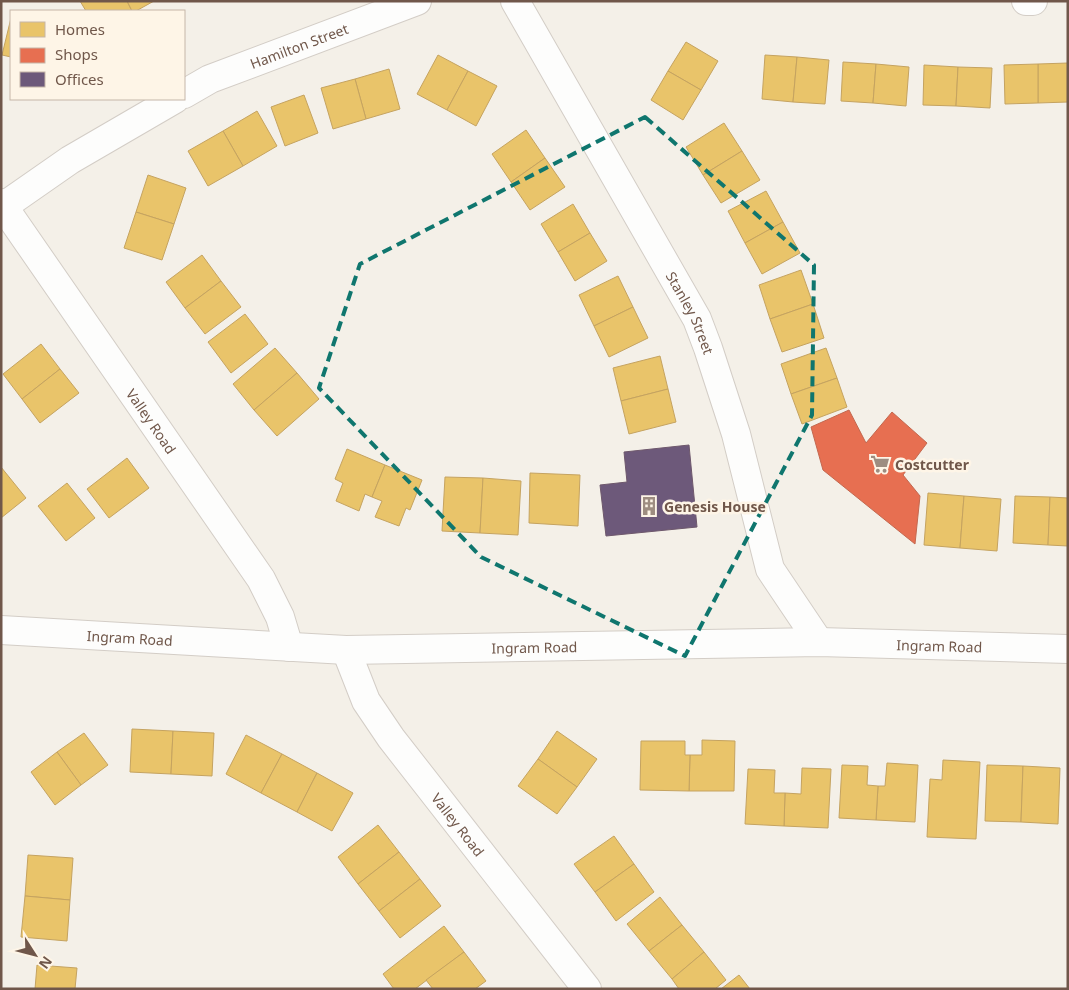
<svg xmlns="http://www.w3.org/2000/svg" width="1069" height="990" font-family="'Noto Sans',sans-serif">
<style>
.homes{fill:#e9c46a;stroke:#c5a360}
.shops{fill:#e76f51;stroke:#c3684f}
.offices{fill:#6d597a;stroke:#6e586c}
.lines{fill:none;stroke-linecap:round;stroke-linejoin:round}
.minor-casing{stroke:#d3cdc6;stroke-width:30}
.tertiary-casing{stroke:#d3cdc6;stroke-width:30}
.minor{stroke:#fdfdfc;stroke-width:28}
.tertiary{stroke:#fdfdfc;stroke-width:28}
.marked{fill:none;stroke:#0f766e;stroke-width:4;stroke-dasharray:10 6;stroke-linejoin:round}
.labels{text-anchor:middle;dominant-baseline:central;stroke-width:5;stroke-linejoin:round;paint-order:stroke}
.street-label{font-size:14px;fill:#70574a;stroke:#fef5e7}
.poi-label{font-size:14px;font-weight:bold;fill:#70574a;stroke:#fef5e7;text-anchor:start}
</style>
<rect width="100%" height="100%" fill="#f4f0e8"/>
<!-- homes -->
<g class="homes">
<path d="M80 1H127L132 11H86Z"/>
<path d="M127 1H154L136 11H132Z"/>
<path d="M11 18V57L2 55Z"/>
<path d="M686 42 718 61 701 90 668 71Z"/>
<path d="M438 55 468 71 447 110 417 94Z"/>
<path d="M765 55 797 57 793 102 762 99Z"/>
<path d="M797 57 829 60 825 104 793 102Z"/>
<path d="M843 62 876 64 873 103 841 101Z"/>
<path d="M1068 63V102L1038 103V64Z"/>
<path d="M876 64 909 67 906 106 873 103Z"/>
<path d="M1038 64V103L1005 104 1004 65Z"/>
<path d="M924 65 958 67 956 106 923 105Z"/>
<path d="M958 67 992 68 990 108 956 106Z"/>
<path d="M389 69 400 109 366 119 355 79Z"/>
<path d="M468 71 497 86 476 126 447 110Z"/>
<path d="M668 71 701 90 683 120 651 100Z"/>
<path d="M355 79 366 119 333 129 321 88Z"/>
<path d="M304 95 318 133 285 146 271 107Z"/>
<path d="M257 111 277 146 243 166 223 131Z"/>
<path d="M724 123 742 151 703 175 686 147Z"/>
<path d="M526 130 545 158 511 182 492 154Z"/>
<path d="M223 131 243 166 208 186 188 151Z"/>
<path d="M742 151 760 180 721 203 703 175Z"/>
<path d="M545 158 565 187 530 210 511 182Z"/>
<path d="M148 175 186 188 174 224 136 212Z"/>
<path d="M766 191 783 222 745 243 728 211Z"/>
<path d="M573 204 590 233 558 252 541 224Z"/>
<path d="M136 212 174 224 162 260 124 248Z"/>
<path d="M783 222 800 253 762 274 745 243Z"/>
<path d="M590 233 607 261 575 281 558 252Z"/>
<path d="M202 255 221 281 185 308 166 282Z"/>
<path d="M801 270 813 304 770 319 759 285Z"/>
<path d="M618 276 633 307 594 326 579 295Z"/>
<path d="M221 281 241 307 205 334 185 308Z"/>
<path d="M813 304 824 338 782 352 770 319Z"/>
<path d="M633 307 648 338 609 357 594 326Z"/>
<path d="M245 314 268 344 231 373 208 342Z"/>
<path d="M41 344 60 369 22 399 3 374Z"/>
<path d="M275 348 297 373 254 410 233 384Z"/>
<path d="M826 348 837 378 791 394 781 364Z"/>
<path d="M660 356 668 389 621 401 613 368Z"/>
<path d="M60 369 79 393 40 423 22 399Z"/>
<path d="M297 373 319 399 277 436 254 410Z"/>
<path d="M837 378 847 407 802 424 791 394Z"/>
<path d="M668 389 676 422 629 434 621 401Z"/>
<path d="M347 449 385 465 372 497 365 494 359 511 336 501 343 483 335 479Z"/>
<path d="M127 458 149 488 109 518 87 489Z"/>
<path d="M385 465 422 480 410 510 406 508 399 526 375 517 382 501 372 497Z"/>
<path d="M1 467 26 498 1 518Z"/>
<path d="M530 473 580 475 578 526 529 523Z"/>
<path d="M445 477 483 478 480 533 442 531Z"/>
<path d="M483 478 521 481 518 535 480 533Z"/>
<path d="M67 483 95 518 66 541 38 506Z"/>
<path d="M928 493 964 496 960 548 924 545Z"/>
<path d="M964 496 1001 499 997 551 960 548Z"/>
<path d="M1015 496 1050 497 1048 545 1013 543Z"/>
<path d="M1050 497 1068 498V546L1048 545Z"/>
<path d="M132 729 173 731 171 774 130 772Z"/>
<path d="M173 731 214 733 212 776 171 774Z"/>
<path d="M557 731 597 759 577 787 538 759Z"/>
<path d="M84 733 108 765 81 785 57 752Z"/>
<path d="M246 735 282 754 261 793 226 774Z"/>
<path d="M702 740 735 741 734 791H689L690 755H702Z"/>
<path d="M641 741H685V755H690L689 791 640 790Z"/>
<path d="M57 752 81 785 55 805 31 772Z"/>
<path d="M282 754 317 773 297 812 261 793Z"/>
<path d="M538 759 577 787 557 814 518 786Z"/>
<path d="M943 760 980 762 976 839 927 837 930 779 942 780Z"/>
<path d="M887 763 918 765 915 822 876 820 878 786H885Z"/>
<path d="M842 765 868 766 867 785 878 786 876 820 839 818Z"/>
<path d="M987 765 1023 766 1021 822 985 821Z"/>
<path d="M1023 766 1060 768 1058 824 1021 822Z"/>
<path d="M802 768 831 769 828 828 784 826 785 793 801 794Z"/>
<path d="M748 769 775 770 774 793H785L784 826 745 824Z"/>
<path d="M317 773 353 793 332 831 297 812Z"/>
<path d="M378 825 399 852 358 884 338 857Z"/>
<path d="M614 836 634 864 595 892 574 864Z"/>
<path d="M399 852 420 879 379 911 358 884Z"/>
<path d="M28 855 73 858 70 900 25 896Z"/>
<path d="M634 864 654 892 616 921 595 892Z"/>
<path d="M420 879 441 906 400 938 379 911Z"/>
<path d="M25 896 70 900 67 941 21 937Z"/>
<path d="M660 897 682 925 649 951 627 924Z"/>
<path d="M682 925 704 952 672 979 649 951Z"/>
<path d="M444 926 464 952 415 989H394L383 974Z"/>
<path d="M464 952 486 981 475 989H433L426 980Z"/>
<path d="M704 952 726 980 715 989H679L672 979Z"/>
<path d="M37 965 77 968 75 989H35Z"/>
<path d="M739 975 750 989H721Z"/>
</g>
<!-- shops -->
<path class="shops" d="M849 410 866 443 892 412 927 443 903 475 920 496 915 544 823 470 811 427Z"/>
<!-- offices -->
<path class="offices" d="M689 445 697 527 606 536 600 485 627 482 624 452Z"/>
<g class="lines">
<!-- minor casing -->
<g class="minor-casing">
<g id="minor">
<path id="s1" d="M515 1 697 319 708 348 736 434 770 569 819 642"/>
<path d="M1026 1H1033"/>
<path id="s2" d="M184 94 210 79 417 1"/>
<path id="s3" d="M1 203 261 579 280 617 289 647"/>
<path d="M4 206 70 160 175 99"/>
<path id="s4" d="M346 650 366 701 391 738 587 989"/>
</g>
</g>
<!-- tertiary casing -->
<g class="tertiary-casing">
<g id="tertiary">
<path id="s5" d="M1 630 346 650 819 642 1068 649"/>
</g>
</g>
<!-- minor -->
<use href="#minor" class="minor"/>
<!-- tertiary -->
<use href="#tertiary" class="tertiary"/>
</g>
<!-- marked area -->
<path class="marked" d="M645 117 814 265 812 415 685 656 481 557 319 388 360 264Z"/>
<!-- icons -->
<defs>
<g id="supermarket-bare" transform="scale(1.5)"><path d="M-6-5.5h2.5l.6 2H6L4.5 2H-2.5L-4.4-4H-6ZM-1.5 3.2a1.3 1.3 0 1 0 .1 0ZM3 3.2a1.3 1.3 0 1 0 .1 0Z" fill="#9e8d81" stroke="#fef5e7" stroke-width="2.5" paint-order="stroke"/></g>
<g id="building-bare" transform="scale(1.5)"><path d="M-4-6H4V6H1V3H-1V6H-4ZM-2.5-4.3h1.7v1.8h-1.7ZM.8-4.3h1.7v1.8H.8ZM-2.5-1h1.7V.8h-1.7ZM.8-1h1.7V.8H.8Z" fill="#9e8d81" stroke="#fef5e7" stroke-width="2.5" paint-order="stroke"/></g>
</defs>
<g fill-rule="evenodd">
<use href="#supermarket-bare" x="880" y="464"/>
<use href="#building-bare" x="649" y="506"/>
</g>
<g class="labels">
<!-- street labels -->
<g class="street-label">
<text stroke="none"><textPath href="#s2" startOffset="125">Hamilton Street</textPath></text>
<text stroke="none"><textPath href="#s1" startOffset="358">Stanley Street</textPath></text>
<text stroke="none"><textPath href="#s3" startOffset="265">Valley Road</textPath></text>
<text stroke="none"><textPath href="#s5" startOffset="129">Ingram Road</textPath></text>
<text stroke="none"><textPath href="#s5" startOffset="939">Ingram Road</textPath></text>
<text stroke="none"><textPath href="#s5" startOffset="534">Ingram Road</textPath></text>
<text stroke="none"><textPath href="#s4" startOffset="209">Valley Road</textPath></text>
</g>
<!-- poi labels -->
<g class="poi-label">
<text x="895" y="464">Costcutter</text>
<text x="664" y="506">Genesis House</text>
</g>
</g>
<!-- border -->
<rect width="1069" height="990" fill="none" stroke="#70574a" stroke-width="5"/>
<!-- legend -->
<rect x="10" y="10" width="175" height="90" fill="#fef5e7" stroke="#c5b6a8"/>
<rect x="20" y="22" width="25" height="15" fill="#e9c46a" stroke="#c5b6a8"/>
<text x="55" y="35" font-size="15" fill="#70574a">Homes</text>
<rect x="20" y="48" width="25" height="15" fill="#e76f51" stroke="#c5b6a8"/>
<text x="55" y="60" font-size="15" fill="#70574a">Shops</text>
<rect x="20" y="72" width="25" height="15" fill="#6d597a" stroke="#c5b6a8"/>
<text x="55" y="85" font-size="15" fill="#70574a">Offices</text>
<!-- north arrow -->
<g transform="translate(35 955) rotate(126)" stroke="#fef5e7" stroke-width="4" paint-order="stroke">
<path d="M0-4L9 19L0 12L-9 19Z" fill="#70574a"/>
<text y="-8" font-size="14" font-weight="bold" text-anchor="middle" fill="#70574a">N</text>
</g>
</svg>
